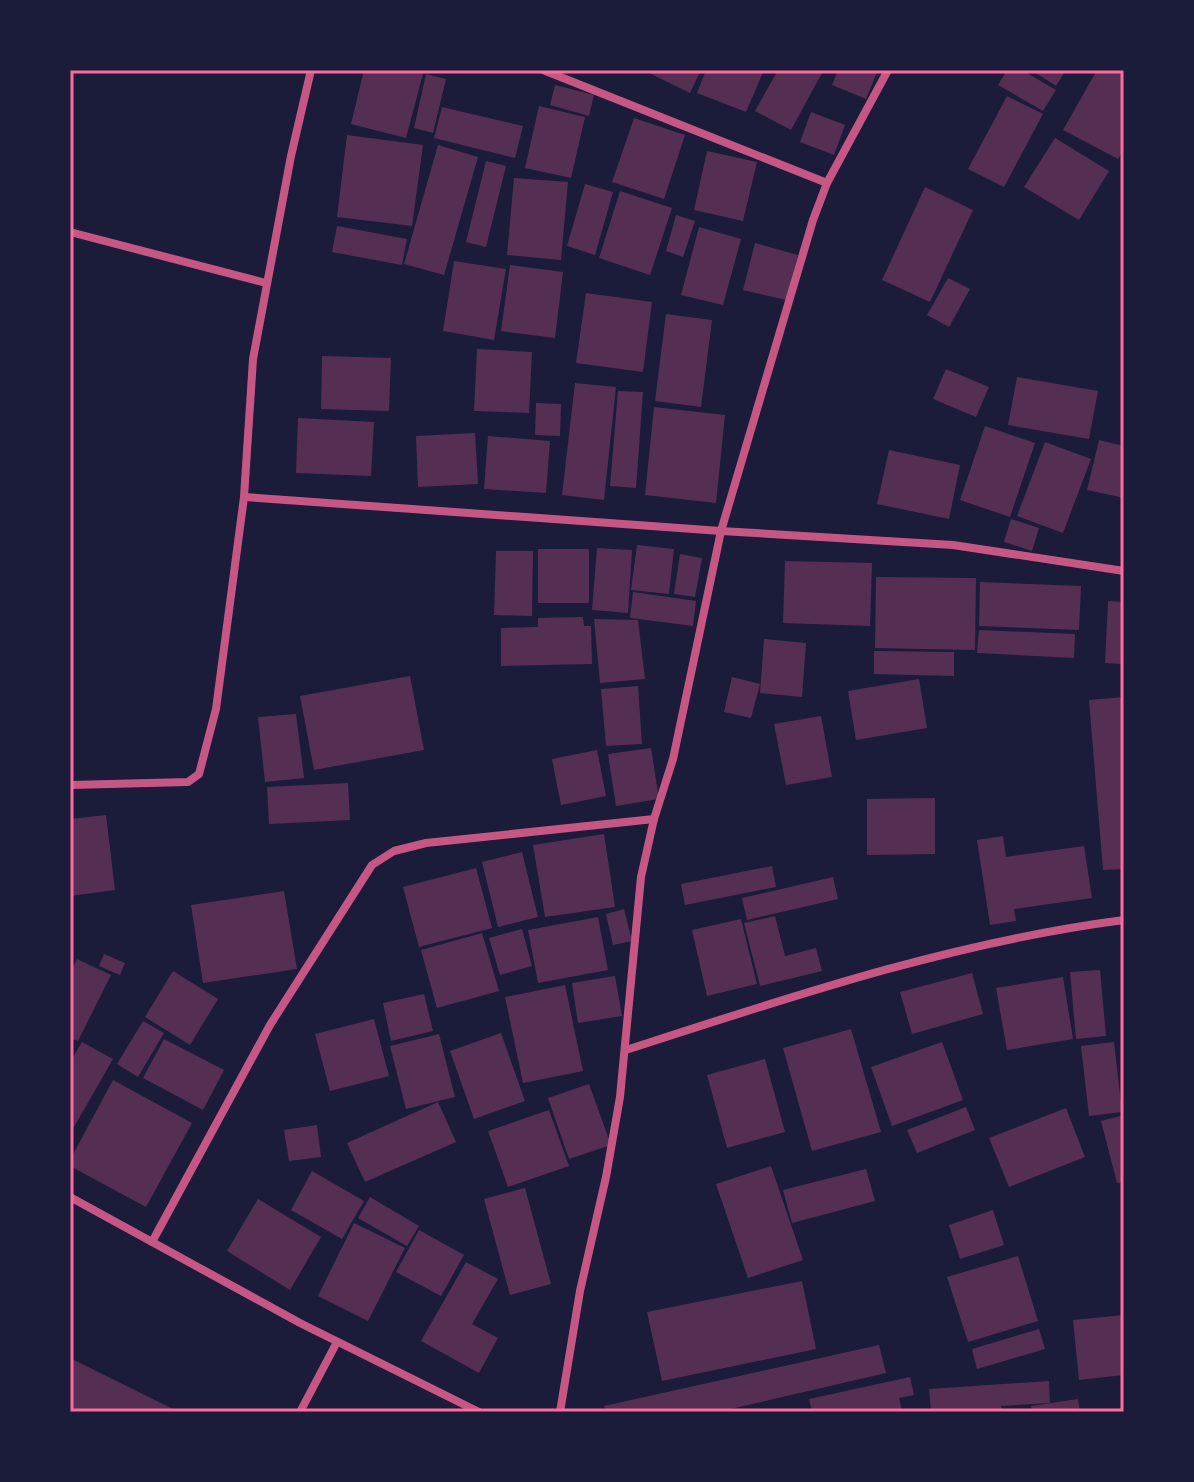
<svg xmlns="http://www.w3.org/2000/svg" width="1194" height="1482" font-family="Manrope,sans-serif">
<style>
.building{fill:#542f53}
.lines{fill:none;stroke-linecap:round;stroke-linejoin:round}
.minor{stroke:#c65784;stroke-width:8}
.neatline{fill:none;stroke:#ff6b9d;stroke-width:3}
</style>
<rect width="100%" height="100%" fill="#1b1b3a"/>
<!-- building -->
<g class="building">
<path d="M364 70H424L406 138 351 124Z"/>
<path d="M643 70H701L690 93Z"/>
<path d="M706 70H764L746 112 697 93Z"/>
<path d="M778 70H816L822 73 791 130 755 111Z"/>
<path d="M838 70H878L866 99 832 85Z"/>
<path d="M1007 70H1022L1056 90 1043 111 998 85Z"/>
<path d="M1031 70H1066L1056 86Z"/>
<path d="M1097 70H1124V149L1118 159 1063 130Z"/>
<path d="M426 74 446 79 433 133 414 128Z"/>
<path d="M555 85 594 95 589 116 550 105Z"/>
<path d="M1007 96 1043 114 1004 187 968 169Z"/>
<path d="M539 106 585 117 571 178 525 168Z"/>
<path d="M442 107 523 126 515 158 434 138Z"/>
<path d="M811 112 845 125 834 155 800 142Z"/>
<path d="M634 118 685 135 664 199 612 182Z"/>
<path d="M347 135 423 145 412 226 337 217Z"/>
<path d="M1055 138 1109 171 1079 220 1024 187Z"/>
<path d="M438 145 478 157 444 275 404 264Z"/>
<path d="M707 151 757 162 743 221 694 210Z"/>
<path d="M486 161 506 166 486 247 466 242Z"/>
<path d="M514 178 568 182 561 260 507 255Z"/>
<path d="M585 184 613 192 595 255 567 246Z"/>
<path d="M925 187 973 210 930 302 882 280Z"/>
<path d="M620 191 672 208 650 275 599 258Z"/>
<path d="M676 215 695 221 683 257 666 251Z"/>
<path d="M337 226 407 239 402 265 332 252Z"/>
<path d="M699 227 741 239 723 305 681 295Z"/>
<path d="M755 243 798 255 786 300 743 290Z"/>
<path d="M454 261 506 269 494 340 443 331Z"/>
<path d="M510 265 563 272 555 338 501 331Z"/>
<path d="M948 278 970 289 949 327 927 315Z"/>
<path d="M586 293 652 302 643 372 576 363Z"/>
<path d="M666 314 712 320 701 407 655 401Z"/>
<path d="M477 349 532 352 529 413 474 411Z"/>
<path d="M322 356 391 358 389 411 321 409Z"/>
<path d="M946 369 989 387 976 417 933 399Z"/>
<path d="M1017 377 1098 391 1089 439 1008 425Z"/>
<path d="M575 383 616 387 604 500 562 495Z"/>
<path d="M618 391 643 392 636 488 610 486Z"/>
<path d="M536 403 561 404 560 436 535 435Z"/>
<path d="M654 407 725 415 716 503 645 495Z"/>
<path d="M298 418 374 422 371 476 296 473Z"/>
<path d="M985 426 1035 443 1010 517 960 500Z"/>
<path d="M475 433 478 484 418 487 416 436Z"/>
<path d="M488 436 550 441 546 493 484 489Z"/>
<path d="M1099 440 1124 446V498L1087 490Z"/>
<path d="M1045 442 1091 459 1063 533 1017 516Z"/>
<path d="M889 450 960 465 949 519 877 504Z"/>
<path d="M1011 519 1039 528 1032 551 1004 542Z"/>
<path d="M637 545 674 549 669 594 631 590Z"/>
<path d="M597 548 632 550 628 613 592 610Z"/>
<rect x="538" y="549" width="51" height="54"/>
<path d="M496 551H533L532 616 494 615Z"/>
<path d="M680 554 702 558 695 597 674 594Z"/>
<path d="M785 561 872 563 870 626 783 623Z"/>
<path d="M876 577 976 578 975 650 875 648Z"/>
<path d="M980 582 1081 586 1079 630 979 626Z"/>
<path d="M633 592 696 601 693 626 630 618Z"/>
<path d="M1108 601 1124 602V664L1105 663Z"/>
<path d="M583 617 584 626H591L592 664 501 666V628L538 627V618Z"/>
<path d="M594 619 638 620 645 679 600 683Z"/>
<path d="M979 630 1075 634 1074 658 977 653Z"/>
<path d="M764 639 806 643 802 697 760 693Z"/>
<path d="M874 651 954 652V676L874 674Z"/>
<path d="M410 676 424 750 314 770 300 696Z"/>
<path d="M732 677 760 684 751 718 724 712Z"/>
<path d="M919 679 927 728 856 740 848 691Z"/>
<path d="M638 686 642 744 606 746 601 689Z"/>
<path d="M1124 697V869L1103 870 1089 700Z"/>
<path d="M296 714 304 778 265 782 258 717Z"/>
<path d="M821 716 832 777 786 785 774 724Z"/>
<path d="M651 748 659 799 616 806 608 754Z"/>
<path d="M597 750 606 796 561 805 552 759Z"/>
<path d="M348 783 350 820 269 824 267 787Z"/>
<path d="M935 798V854L867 855V799Z"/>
<path d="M106 815 115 890 70 896V819Z"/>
<path d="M604 834 615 907 545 917 533 845Z"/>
<path d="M1003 836 1006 857 1084 846 1092 898 1014 909 1016 921 990 925 977 840Z"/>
<path d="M522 852 538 917 498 927 482 862Z"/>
<path d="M772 866 776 887 685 905 681 884Z"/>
<path d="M476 868 492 928 419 947 403 887Z"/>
<path d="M833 877 838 899 747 920 742 898Z"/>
<path d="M284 891 297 969 203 983 191 905Z"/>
<path d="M624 909 632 941 613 945 606 914Z"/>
<path d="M775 916 785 956 816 948 822 971 760 986 744 923Z"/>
<path d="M598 917 608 970 538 983 528 930Z"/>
<path d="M741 919 757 984 707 996 692 930Z"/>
<path d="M522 929 532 966 500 975 489 938Z"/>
<path d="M482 933 499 991 437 1008 421 950Z"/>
<path d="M104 954 125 963 120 975 99 966Z"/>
<path d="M77 959 111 975 78 1041 70 1038V973Z"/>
<path d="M1100 970 1106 1036 1076 1039 1070 972Z"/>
<path d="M173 971 218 999 190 1045 145 1017Z"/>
<path d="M972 973 983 1014 912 1034 900 992Z"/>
<path d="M615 976 622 1016 578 1023 572 983Z"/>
<path d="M1063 977 1073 1039 1007 1050 996 988Z"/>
<path d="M565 985 583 1071 523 1083 505 997Z"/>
<path d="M424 994 433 1031 391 1041 383 1003Z"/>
<path d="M374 1019 389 1076 330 1091 315 1034Z"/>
<path d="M143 1021 164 1033 138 1077 117 1064Z"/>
<path d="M851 1029 881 1132 812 1151 783 1048Z"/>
<path d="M501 1033 525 1101 474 1119 450 1051Z"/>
<path d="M439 1034 455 1097 406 1109 390 1046Z"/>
<path d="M164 1039 224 1070 203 1110 143 1078Z"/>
<path d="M82 1042 113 1059 70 1134V1062Z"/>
<path d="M942 1042 963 1100 892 1126 871 1067Z"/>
<path d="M1114 1042 1122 1112 1089 1116 1081 1046Z"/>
<path d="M765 1059 785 1132 727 1148 707 1075Z"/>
<path d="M113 1080 192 1123 146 1207 70 1166V1160Z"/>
<path d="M589 1084 611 1145 569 1159 548 1098Z"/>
<path d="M438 1102 456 1142 365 1182 347 1143Z"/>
<path d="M966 1107 975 1130 917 1153 907 1130Z"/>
<path d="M1066 1108 1085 1157 1009 1187 989 1138Z"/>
<path d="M549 1110 569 1166 508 1187 488 1131Z"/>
<path d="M1124 1115V1182L1117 1183 1101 1121Z"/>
<path d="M317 1125 321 1157 289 1161 284 1130Z"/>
<path d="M771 1166 803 1260 748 1278 716 1184Z"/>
<path d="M866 1169 875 1201 792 1223 783 1190Z"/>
<path d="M312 1171 364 1201 342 1239 291 1210Z"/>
<path d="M525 1188 551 1284 510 1295 484 1199Z"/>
<path d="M370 1197 419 1226 407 1246 358 1218Z"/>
<path d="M258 1199 321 1237 290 1290 227 1251Z"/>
<path d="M993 1210 1004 1245 960 1259 949 1225Z"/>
<path d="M354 1223 405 1248 368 1321 318 1296Z"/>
<path d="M419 1230 464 1255 441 1296 396 1272Z"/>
<path d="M1018 1256 1038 1321 968 1342 947 1277Z"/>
<path d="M466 1262 498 1279 472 1324 498 1338 479 1373 421 1341Z"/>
<path d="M802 1281 816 1349 662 1381 647 1312Z"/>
<path d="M1124 1315V1375L1079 1380 1073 1320Z"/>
<path d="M1039 1329 1045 1349 977 1369 972 1349Z"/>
<path d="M879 1345 886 1373 718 1412H606L604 1406Z"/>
<path d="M70 1358 179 1412H80L70 1407Z"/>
<path d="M910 1377 914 1395 899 1398 902 1412H812L809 1399Z"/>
<path d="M1049 1381 1050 1403 1001 1406 1002 1412H931L929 1389Z"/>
<path d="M1078 1399 1080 1412H1032L1031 1406Z"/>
</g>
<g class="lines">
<!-- minor -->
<g class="minor">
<path d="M543 70 827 183"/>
<path d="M70 232 266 283"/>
<path d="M244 497 721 531 953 545 1124 571"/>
<path d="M70 785 188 782 199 774 216 709 244 497 253 359 291 156 311 70"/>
<path d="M626 1050C790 997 953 942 1124 920"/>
<path d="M70 1197 300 1323 479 1412"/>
<path d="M152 1242 270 1025 372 865 394 851 426 843 654 819"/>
<path d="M300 1412 337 1342"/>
<path d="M560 1412 580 1291 606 1177 620 1097 641 877 654 819 673 759 721 531 813 220 827 183 888 70"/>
</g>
</g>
<!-- border -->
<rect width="1194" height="1482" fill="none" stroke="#1b1b3a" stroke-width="144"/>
<rect x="72" y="72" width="1050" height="1338" class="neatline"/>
</svg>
